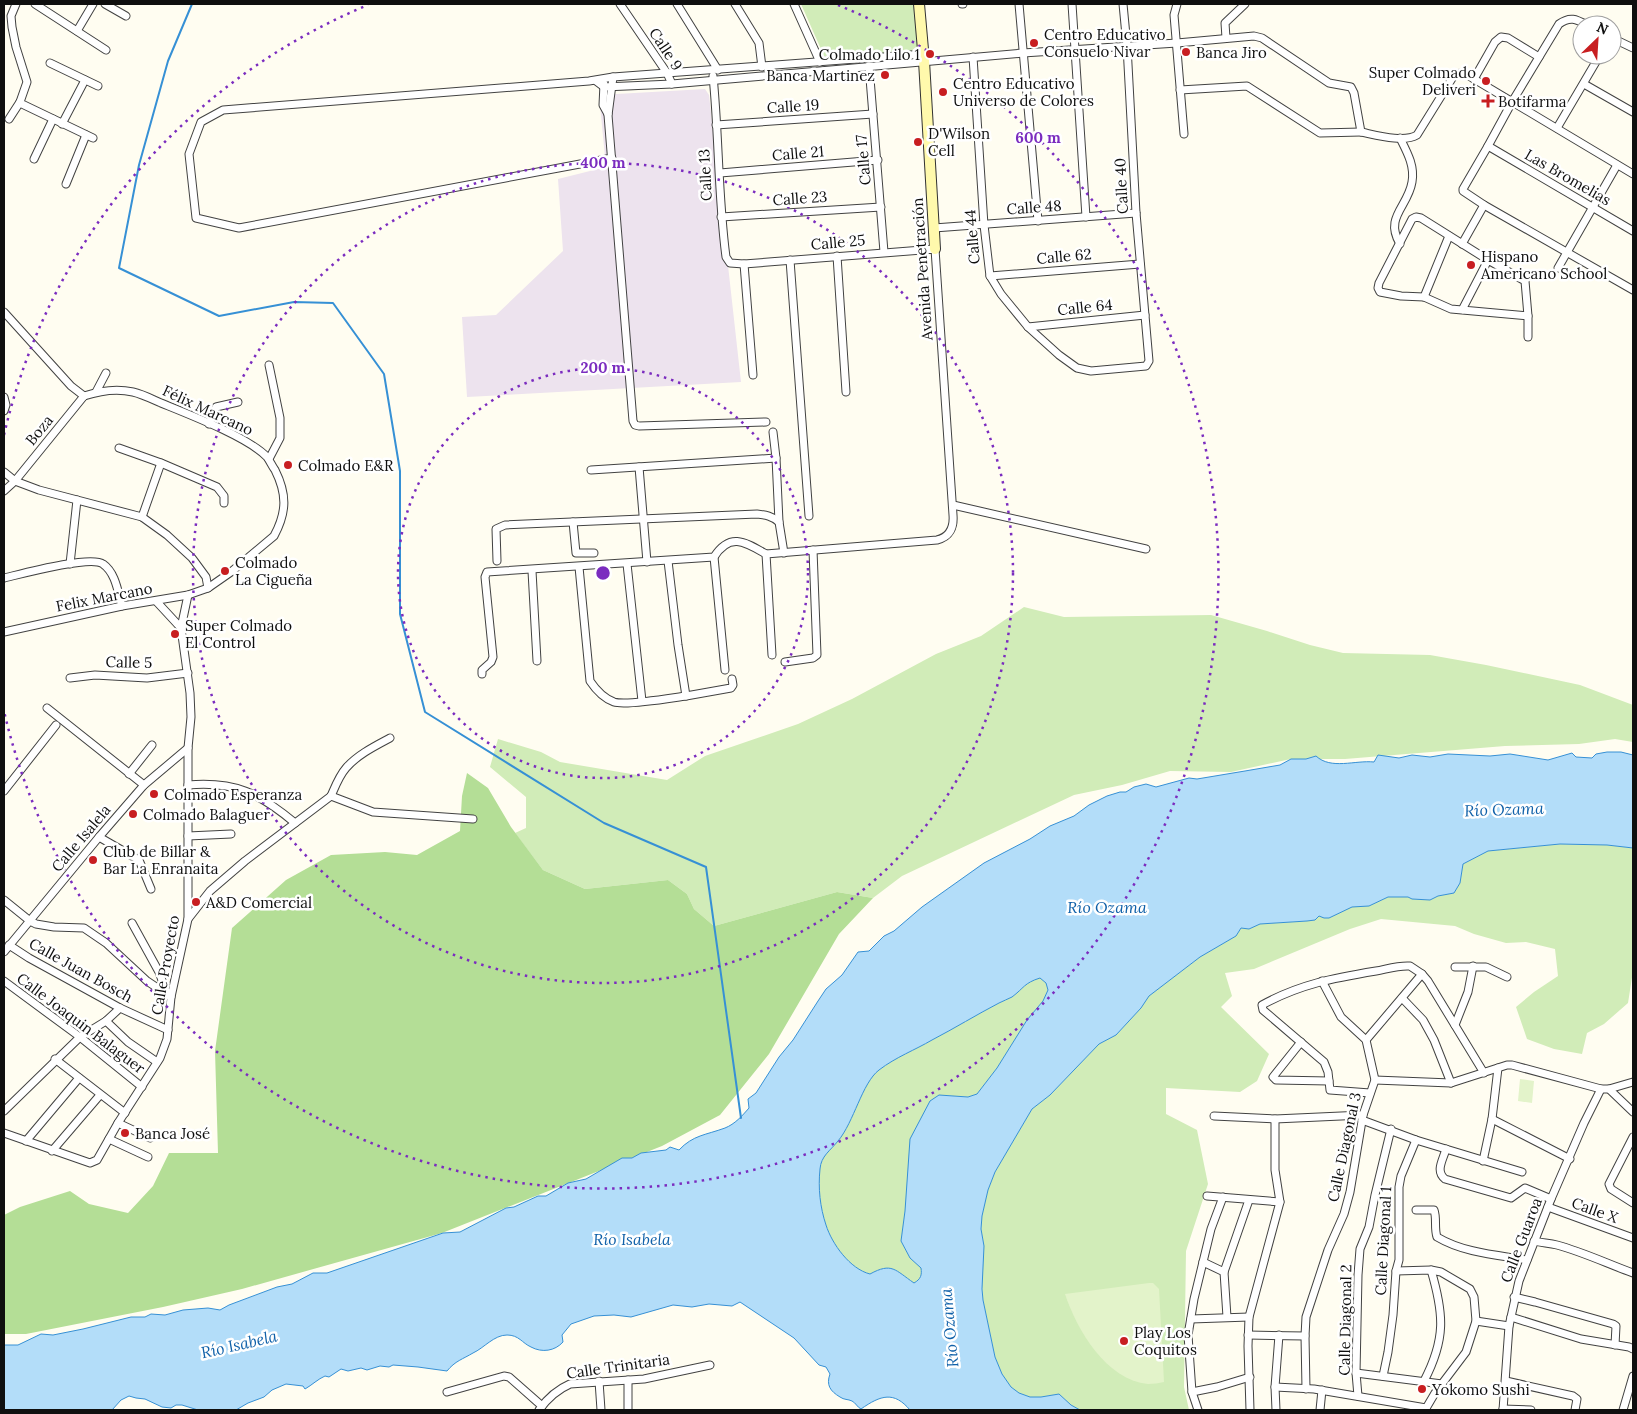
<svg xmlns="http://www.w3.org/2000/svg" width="1637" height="1414" font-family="Lora,serif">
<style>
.industrial{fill:#ede3ee}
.green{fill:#d1ecb8}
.forest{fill:#b4de96}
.pitch{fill:#e3f3ca}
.water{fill:#b3ddf9;stroke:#3690d5;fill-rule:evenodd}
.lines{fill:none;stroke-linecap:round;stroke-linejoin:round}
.stream{stroke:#3690d5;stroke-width:2}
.street-casing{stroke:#424242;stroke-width:9}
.secondary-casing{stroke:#313131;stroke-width:12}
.street{stroke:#fff;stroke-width:7}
.secondary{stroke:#fff9ac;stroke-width:10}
.ring{fill:none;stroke:#7b2cbf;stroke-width:2.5;stroke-dasharray:2.5 5}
.poi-dot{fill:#c81e21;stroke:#fff;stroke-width:2}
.labels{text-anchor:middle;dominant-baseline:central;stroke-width:5;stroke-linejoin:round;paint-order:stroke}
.poi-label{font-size:15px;fill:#0f0f0f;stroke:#fff;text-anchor:start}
.street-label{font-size:15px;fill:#0f0f0f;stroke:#fff}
.water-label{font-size:16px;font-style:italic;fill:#1061a9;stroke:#fff}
.centre{fill:#7b2cbf;stroke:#fff;stroke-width:2.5}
.ring-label{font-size:15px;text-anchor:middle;font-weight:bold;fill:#7b2cbf;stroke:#fff;stroke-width:5;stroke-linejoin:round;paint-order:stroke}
</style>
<rect width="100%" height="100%" fill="#fffdf1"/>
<!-- industrial -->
<path class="industrial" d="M705 89 709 95 741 382 467 397 462 317 496 315 563 251 558 179 606 167 599 95Z"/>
<!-- green -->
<g class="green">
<path d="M801 4H914L918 52 824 56Z"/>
<path d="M1024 607 1064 617 1211 615 1267 631 1310 645 1343 653 1430 655 1486 665 1580 685 1633 705V742L1615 739 1579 744 1505 746 1345 759H1291L1231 772 1170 771 1122 785 1074 795 902 876 873 898 837 892 714 926 694 909 687 894 668 880 585 889 543 870 515 833 526 828V797L490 767 498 739 541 752 560 762 667 780 705 756 798 724 852 699 936 654 981 636Z"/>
<path d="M1560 844 1607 845 1633 848V971L1628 1003 1604 1024 1587 1033 1582 1054 1554 1049 1527 1039 1516 1007 1534 992 1558 976 1555 949 1526 942 1506 943 1474 934 1455 926 1381 919 1350 929 1254 969 1225 973 1232 996 1221 1007 1269 1054 1257 1081 1240 1092 1166 1088V1114L1197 1130 1208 1184 1186 1251 1184 1387 1189 1410H1080L1071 1405 1059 1394 1041 1397H1030L1019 1393 1011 1387 1002 1374 995 1357 983 1300 981 1274 984 1246 981 1229 982 1216 988 1190 995 1172 1032 1109 1050 1095 1099 1044 1116 1035 1141 1008 1149 996 1200 957 1236 936 1241 928 1249 929 1260 924 1307 921 1319 916 1329 918 1352 906H1369L1388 897H1408L1412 899 1430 900 1438 896 1454 893 1460 883 1463 864 1488 851Z"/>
<path d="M1040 978 1046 983 1048 990 1043 1001 1027 1020 997 1068 977 1094 968 1097 939 1095 930 1101 905 1211 901 1241 910 1258 921 1267C922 1275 921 1279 914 1283 895 1270 892 1262 870 1274 850 1269 832 1244 826 1225 820 1207 818 1188 820 1169 821 1156 830 1151 838 1141 854 1122 862 1083 879 1070 896 1057 915 1050 932 1040 955 1028 976 1015 999 1003 1003 1001 1008 999 1012 997 1025 988 1023 983 1040 978Z"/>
</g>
<!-- forest -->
<path class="forest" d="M467 773 488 788 511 827 543 870 585 889 668 880 687 894 694 909 714 926 837 892 873 898 839 934 769 1054 720 1115 662 1146 442 1233 242 1289 163 1307 26 1334H4V1215L20 1207 70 1191 89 1204 128 1213 153 1186 169 1153H218L215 1051 232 928 286 880 331 855 385 852 417 855 460 831 462 796Z"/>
<!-- pitch -->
<g class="pitch">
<path d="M1520 1079 1534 1081 1532 1103 1518 1101Z"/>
<path d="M1149 1283H1153L1159 1289 1164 1382C1159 1383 1153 1384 1148 1384 1106 1380 1077 1330 1065 1294Z"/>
</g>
<!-- water -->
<path class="water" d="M1607 752H1621L1633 755V848L1607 845 1560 844 1488 851 1463 864 1460 883 1454 893 1438 896 1430 900 1412 899 1408 897H1388L1369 906 1352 907 1329 918H1324L1319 916 1315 920 1307 921 1260 924 1249 929 1241 928 1236 936 1200 957 1149 996 1141 1008 1116 1035 1099 1044 1050 1095 1032 1109 995 1172 988 1190 982 1216 981 1229 984 1246 982 1289 983 1300 995 1357 1002 1374 1011 1387 1019 1393 1030 1397H1041L1059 1394 1071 1405 1080 1410H910C894 1391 881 1395 861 1409 857 1407 856 1403 852 1401 848 1399 844 1400 840 1397 830 1391 826 1385 830 1374L826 1367 819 1365 794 1338 740 1302 732 1306 709 1304 692 1307 673 1305 631 1317 614 1315 594 1316 571 1324 562 1335 563 1342C555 1351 542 1353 531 1347 522 1343 519 1335 507 1335 494 1335 484 1348 473 1353 463 1359 455 1361 447 1371L418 1367 393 1365 389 1367 380 1366 367 1370 361 1368 348 1371 341 1369 329 1377 325 1376C318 1379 312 1385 305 1389L303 1386 286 1384 272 1390 264 1397 248 1403 236 1410H198L182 1405H176L171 1408 162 1407 145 1399 136 1398 129 1396 121 1400 112 1410H4V1345H18L41 1334 53 1335 83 1329 131 1317H145L151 1314 165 1315 183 1310 208 1308 220 1310 229 1305 277 1287 292 1284 313 1273H327L443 1233 460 1232 506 1208 514 1207 538 1196H546L568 1183 586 1179 622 1158H632L641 1153 666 1150 670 1147 679 1150C693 1135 706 1135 725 1128 735 1124 742 1116 749 1108L748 1099 756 1093 779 1057 793 1040 818 1001 826 989 842 975 858 952 869 951 884 936 894 931 922 907 984 863 1030 839 1050 826 1074 816 1089 805 1107 796 1120 792H1126L1134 787 1146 784 1156 787 1189 778 1197 779 1245 771 1280 765 1291 759H1306L1316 756C1331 770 1355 760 1374 762L1378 755 1399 758 1412 755 1430 757 1448 754 1490 756 1510 754 1548 760 1572 753 1576 757 1592 758 1596 754ZM1040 978 1046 983 1048 990 1043 1001 1027 1020 997 1068 977 1094 968 1097 939 1095 930 1101 910 1139 905 1211 901 1241 910 1258 921 1268C922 1275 921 1279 914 1283 895 1270 892 1262 870 1274 850 1269 832 1244 826 1225 820 1207 818 1188 820 1169 821 1156 830 1151 838 1141 854 1122 862 1083 879 1070 896 1057 915 1050 932 1040 955 1028 976 1015 999 1003 1003 1001 1008 999 1012 997 1024 988 1024 983 1040 978Z"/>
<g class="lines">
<!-- stream -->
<path class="stream" d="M192 4 168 61 139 165 119 268 219 316 294 302 333 303 384 374 400 471V614L425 712 604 823 706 867 741 1118"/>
<!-- street casing -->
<g class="street-casing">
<g id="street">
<path d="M16 4 11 16 12 27 16 47 27 82 20 102 22 104 93 138"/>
<path d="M35 4 106 50"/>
<path d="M105 4 126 16"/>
<path d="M620 4 667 73 672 84"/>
<path d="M677 4 718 70"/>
<path d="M735 4 759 43 762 67"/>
<path d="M794 4 820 62"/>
<path d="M962 4H963"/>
<path d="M1019 4 1038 221"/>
<path d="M1072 4 1086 217"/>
<path d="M1177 4 1174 15 1184 134"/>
<path d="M1587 25C1576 19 1570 16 1559 24L1512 102 1488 146 1463 189V191L1484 205 1633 290"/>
<path d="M77 31 93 4"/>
<path d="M1226 38 1225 23 1245 4"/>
<path d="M1612 38 1633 48"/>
<path d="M973 57 984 225 990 276 1001 294 1028 327 1059 355 1077 368 1091 371 1146 366 1149 361 1136 213 1127 46 1123 4"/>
<path d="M50 63 98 86"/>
<path d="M869 66 884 252"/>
<path d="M713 76C719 136 718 197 726 257L730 263 744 264 935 249 953 515C954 527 950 537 937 540L766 554 772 655"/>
<path d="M613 77 608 115 633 421 635 425 639 426 766 422"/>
<path d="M1474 79 1495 42 1501 37 1508 38 1539 57"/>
<path d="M596 81 604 87 672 84 1023 53 1177 43 1254 36 1262 38 1329 83 1351 87 1354 93 1361 132C1376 135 1404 143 1417 135L1453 77C1460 70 1466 74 1474 79L1633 174"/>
<path d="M604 84 603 105 608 114"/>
<path d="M1584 84 1633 112"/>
<path d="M1180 90 1247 86 1320 133 1361 132"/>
<path d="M9 119 20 102"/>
<path d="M62 124 85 80"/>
<path d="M716 125 873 114"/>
<path d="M1557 128 1600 55"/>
<path d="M1488 146 1633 231"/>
<path d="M612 158 239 228 196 218 189 154 201 122 223 110 589 81 613 77 924 54"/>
<path d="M34 159 53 119"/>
<path d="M720 173 878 160"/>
<path d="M66 184 86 135"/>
<path d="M721 217 881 207"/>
<path d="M934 228 1136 213"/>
<path d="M1400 244C1384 217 1408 207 1412 182 1415 166 1407 152 1400 138"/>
<path d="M1462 244 1484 205"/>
<path d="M837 256 846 392"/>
<path d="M790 260 809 516"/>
<path d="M744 264 753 375"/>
<path d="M1558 268 1617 165"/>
<path d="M990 276 1140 264"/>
<path d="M1424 297 1449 236"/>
<path d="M1462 310 1488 260 1421 218 1416 217 1412 219 1379 283 1378 288 1380 292 1401 296 1424 297 1451 309 1528 316 1525 281 1488 260"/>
<path d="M4 312 71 386 84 396"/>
<path d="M1528 316V337"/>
<path d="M1028 327 1145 315"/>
<path d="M96 392 106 373"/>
<path d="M4 397 6 405 4 411"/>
<path d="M209 424 216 407 238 402"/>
<path d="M773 432 776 458 779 522 784 553"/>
<path d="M119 448 161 463 217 487 224 496V503"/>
<path d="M269 459 280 438V418L269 365"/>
<path d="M639 467 647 562"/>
<path d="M591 470 776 458"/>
<path d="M4 472 15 481 39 490 142 517 167 535 192 558 206 577 208 588"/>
<path d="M4 491 15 481 84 396"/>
<path d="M953 505 1146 549"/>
<path d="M142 517 161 463"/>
<path d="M573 522 576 553H594"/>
<path d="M714 557 725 670"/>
<path d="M497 561 496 529 505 525 757 514C766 515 772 516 779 522"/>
<path d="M70 564 77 500"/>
<path d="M627 564 642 701"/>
<path d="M579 567 590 681C596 690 603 698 614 702 626 706 671 698 686 696L678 645 668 561"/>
<path d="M532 571 537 661"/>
<path d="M4 578C21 574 91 555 103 564 116 573 118 593 122 606"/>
<path d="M156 601 181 628"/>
<path d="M4 632 122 606 188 595 208 588 231 572 274 536C287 512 287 494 275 470 272 466 270 461 267 457 248 437 188 414 161 403 152 399 142 394 133 392 116 388 99 391 84 396"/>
<path d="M785 662 813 658 817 655 813 550"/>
<path d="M482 674V670L491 662 493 657 485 577 487 572 714 557C730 532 745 542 766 554"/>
<path d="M70 678 95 675 147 678 188 673"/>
<path d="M686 696 731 688 733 685 732 679"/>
<path d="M47 708 144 785"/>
<path d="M129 774 152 745"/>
<path d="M188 785C235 781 259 793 295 823"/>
<path d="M4 791 56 725"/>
<path d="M331 796 373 812 473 819"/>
<path d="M331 796C335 787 339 776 346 768 357 755 375 746 390 738"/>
<path d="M188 836 231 834"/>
<path d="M99 837 139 860 151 889"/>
<path d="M4 900 30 921 36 924 54 927 84 928 106 943 147 981 171 997"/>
<path d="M188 919 210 891 245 861 331 796"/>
<path d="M132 923 159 972 167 994"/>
<path d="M9 945 29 958 120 1008 168 1030"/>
<path d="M4 952 99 837 144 785 188 748"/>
<path d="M1455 967H1486L1507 977"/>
<path d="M4 981 80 1037 142 1087"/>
<path d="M1402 998 1423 1020 1434 1040 1451 1083"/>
<path d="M106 1021 128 1042 157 1062"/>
<path d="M1455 1025 1468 992 1473 966"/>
<path d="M1366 1040 1422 974"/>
<path d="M1301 1042 1273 1077 1276 1080 1329 1081"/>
<path d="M55 1059 125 1113"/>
<path d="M1375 1080 1451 1083 1507 1065H1512L1601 1089H1609L1633 1112"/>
<path d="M1609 1089 1633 1082"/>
<path d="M1370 1093 1330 1090 1328 1072 1324 1062 1263 1010 1262 1005C1300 984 1334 978 1376 971 1387 969 1399 965 1410 966L1422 974 1428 981 1484 1073"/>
<path d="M4 1111 80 1037 106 1021 120 1008"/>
<path d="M1214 1116 1275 1119 1363 1115"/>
<path d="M1492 1119 1570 1159"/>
<path d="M1362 1120 1416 1140 1522 1172"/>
<path d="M118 1123 150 1138"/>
<path d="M4 1133 90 1163 97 1160 118 1123 160 1058 167 1039 171 997 188 919V748L191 717 190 693 181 628 188 595"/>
<path d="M1633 1137 1609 1184 1611 1189 1633 1203"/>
<path d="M109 1139 148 1157"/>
<path d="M26 1141 79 1078"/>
<path d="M1446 1149C1443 1160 1435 1171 1445 1179L1511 1198 1525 1188 1551 1199"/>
<path d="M52 1151 100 1095"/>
<path d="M1483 1161 1492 1119 1498 1068"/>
<path d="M1207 1196 1280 1202"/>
<path d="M1548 1207 1633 1238"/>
<path d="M1416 1210H1434C1437 1218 1434 1228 1437 1237 1464 1253 1497 1255 1527 1260"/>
<path d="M1534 1241C1542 1243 1549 1243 1557 1245 1583 1252 1608 1264 1633 1273"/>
<path d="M1203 1262 1224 1272 1227 1317"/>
<path d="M1396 1271 1431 1270 1441 1272 1470 1289 1474 1297 1476 1321 1466 1352 1435 1393 1425 1410"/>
<path d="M1224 1272 1249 1200"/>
<path d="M1514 1297 1535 1302 1613 1324 1616 1326 1615 1345"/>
<path d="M1511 1317 1581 1339 1629 1347 1633 1349"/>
<path d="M1191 1319 1249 1317"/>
<path d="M1476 1321 1509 1326"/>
<path d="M1248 1335 1305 1336"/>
<path d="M1356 1373 1442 1384"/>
<path d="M1383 1376 1388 1352 1393 1315 1396 1271 1399 1260V1187L1401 1176 1416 1140"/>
<path d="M628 1380V1410"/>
<path d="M599 1381 601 1410"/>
<path d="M1424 1381C1446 1339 1444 1314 1431 1270"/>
<path d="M1506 1381 1573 1396 1577 1399 1575 1410"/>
<path d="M1275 1387 1314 1389 1426 1408"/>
<path d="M1306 1389 1305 1336 1306 1317 1328 1250 1344 1214 1350 1192 1363 1115 1375 1080 1366 1040 1341 1017 1322 981"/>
<path d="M447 1392 504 1376 509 1377 542 1406"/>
<path d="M1192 1392 1217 1387 1250 1377"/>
<path d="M1358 1396 1356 1373 1358 1275 1360 1249 1369 1227 1375 1195 1391 1129"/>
<path d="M1503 1409 1531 1410"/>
<path d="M539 1410C547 1399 556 1390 570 1384L644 1379 710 1365"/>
<path d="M1198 1410 1192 1392 1188 1335 1194 1299 1211 1229 1223 1197"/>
<path d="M1250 1410 1248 1346 1249 1317 1280 1202 1275 1170V1119"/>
<path d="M1276 1410 1275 1387 1279 1335"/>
<path d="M1320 1410 1322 1390"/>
<path d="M1503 1410 1509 1326 1519 1281 1551 1199 1584 1123 1601 1089"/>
<path d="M1623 1410 1633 1376"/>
</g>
</g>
<!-- secondary casing -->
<g class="secondary-casing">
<path id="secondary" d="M919 4 924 61 935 249"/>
</g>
<!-- street -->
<use href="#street" class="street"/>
<!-- secondary -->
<use href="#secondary" class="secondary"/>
</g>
<!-- distance rings -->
<g class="ring">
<circle cx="603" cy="573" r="205"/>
<circle cx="603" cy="573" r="410"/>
<path d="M4 435A615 615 0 0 1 368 5M838 5A615 615 0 1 1 4 711"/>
</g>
<!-- markers -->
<g class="poi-dot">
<circle cx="1034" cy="43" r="5"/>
<circle cx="1186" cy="52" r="5"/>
<circle cx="930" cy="54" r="5"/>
<circle cx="885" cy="75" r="5"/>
<circle cx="1486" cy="81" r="5"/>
<circle cx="943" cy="92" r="5"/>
<path d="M1485.5 93.5h5v5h5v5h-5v5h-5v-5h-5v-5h5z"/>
<circle cx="918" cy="142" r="5"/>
<circle cx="1471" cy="265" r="5"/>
<circle cx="288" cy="465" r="5"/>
<circle cx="225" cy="571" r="5"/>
<circle cx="175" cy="634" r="5"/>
<circle cx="154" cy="794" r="5"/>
<circle cx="133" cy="814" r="5"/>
<circle cx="93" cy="860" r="5"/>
<circle cx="196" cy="902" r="5"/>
<circle cx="125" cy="1133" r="5"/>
<circle cx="1124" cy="1341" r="5"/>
<circle cx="1422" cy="1389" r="5"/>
</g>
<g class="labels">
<!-- poi labels -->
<g class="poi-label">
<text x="1044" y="34">Centro Educativo<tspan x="1044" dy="17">Consuelo Nivar</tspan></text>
<text x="1196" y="52">Banca Jiro</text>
<text x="920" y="54" text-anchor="end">Colmado Lilo 1</text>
<text x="1476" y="72" text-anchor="end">Super Colmado<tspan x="1476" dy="17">Deliveri</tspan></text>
<text x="875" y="75" text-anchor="end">Banca Martinez</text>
<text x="953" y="83">Centro Educativo<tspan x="953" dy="17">Universo de Colores</tspan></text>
<text x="1498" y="101">Botifarma</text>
<text x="928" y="133">D'Wilson<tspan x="928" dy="17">Cell</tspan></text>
<text x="1481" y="256">Hispano<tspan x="1481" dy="17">Americano School</tspan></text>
<text x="298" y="465">Colmado E&amp;R</text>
<text x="235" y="562">Colmado<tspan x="235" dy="17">La Cigueña</tspan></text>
<text x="185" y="625">Super Colmado<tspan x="185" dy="17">El Control</tspan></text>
<text x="164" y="794">Colmado Esperanza</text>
<text x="143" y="814">Colmado Balaguer</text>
<text x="103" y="851">Club de Billar &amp;<tspan x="103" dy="17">Bar La Enranaita</tspan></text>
<text x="206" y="902">A&amp;D Comercial</text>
<text x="135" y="1133">Banca José</text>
<text x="1134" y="1332">Play Los<tspan x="1134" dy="17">Coquitos</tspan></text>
<text x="1432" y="1389">Yokomo Sushi</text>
</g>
<!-- street labels -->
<g class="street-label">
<text transform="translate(666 49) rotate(57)">Calle 9</text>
<text transform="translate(793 106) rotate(-4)">Calle 19</text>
<text transform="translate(798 153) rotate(-5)">Calle 21</text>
<text transform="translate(863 160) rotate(-95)">Calle 17</text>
<text transform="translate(705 175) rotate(-93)">Calle 13</text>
<text transform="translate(1568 177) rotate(30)">Las Bromelias</text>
<text transform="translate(1121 186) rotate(-93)">Calle 40</text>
<text transform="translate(800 198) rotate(-4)">Calle 23</text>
<text transform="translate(1034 207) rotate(-4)">Calle 48</text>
<text transform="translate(972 237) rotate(-95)">Calle 44</text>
<text transform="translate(838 242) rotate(-5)">Calle 25</text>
<text transform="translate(1064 256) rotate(-5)">Calle 62</text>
<text transform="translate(922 269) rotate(-94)">Avenida Penetración</text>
<text transform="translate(1085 307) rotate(-6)">Calle 64</text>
<text transform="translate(208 410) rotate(25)">Félix Marcano</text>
<text transform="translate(39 430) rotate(-51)">Boza</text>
<text transform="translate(104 597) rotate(-11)">Felix Marcano</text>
<text transform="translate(129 662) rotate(1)">Calle 5</text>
<text transform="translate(81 838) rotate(-50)">Calle Isalela</text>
<text transform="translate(165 965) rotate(-80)">Calle Proyecto</text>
<text transform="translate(81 970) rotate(29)">Calle Juan Bosch</text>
<text transform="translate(81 1023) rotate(37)">Calle Joaquin Balaguer</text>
<text transform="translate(1344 1147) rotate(-78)">Calle Diagonal 3</text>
<text transform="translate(1595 1210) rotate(20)">Calle X</text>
<text transform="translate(1521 1240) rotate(-69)">Calle Guaroa</text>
<text transform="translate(1383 1241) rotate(-87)">Calle Diagonal 1</text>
<text transform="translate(1345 1320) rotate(-89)">Calle Diagonal 2</text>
<text transform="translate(618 1366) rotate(-8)">Calle Trinitaria</text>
</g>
<!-- water labels -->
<g class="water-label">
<text transform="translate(1504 809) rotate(-2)">Río Ozama</text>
<text x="1107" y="907">Río Ozama</text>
<text x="632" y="1239">Río Isabela</text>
<text transform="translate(949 1328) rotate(-95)">Río Ozama</text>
<text transform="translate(239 1344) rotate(-13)">Río Isabela</text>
</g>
</g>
<circle cx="603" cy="573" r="8" class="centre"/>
<g class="ring-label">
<text x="1038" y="143">600 m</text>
<text x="603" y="168">400 m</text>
<text x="603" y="373">200 m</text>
</g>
<!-- border -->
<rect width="1637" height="1414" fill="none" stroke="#0f0f0f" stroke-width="10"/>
<!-- north arrow -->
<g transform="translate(1597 40) rotate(25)"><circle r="24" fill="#ffffff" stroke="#9f9f9f"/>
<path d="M0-4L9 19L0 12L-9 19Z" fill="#c81e21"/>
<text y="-8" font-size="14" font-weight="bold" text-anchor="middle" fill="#0f0f0f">N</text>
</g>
</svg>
